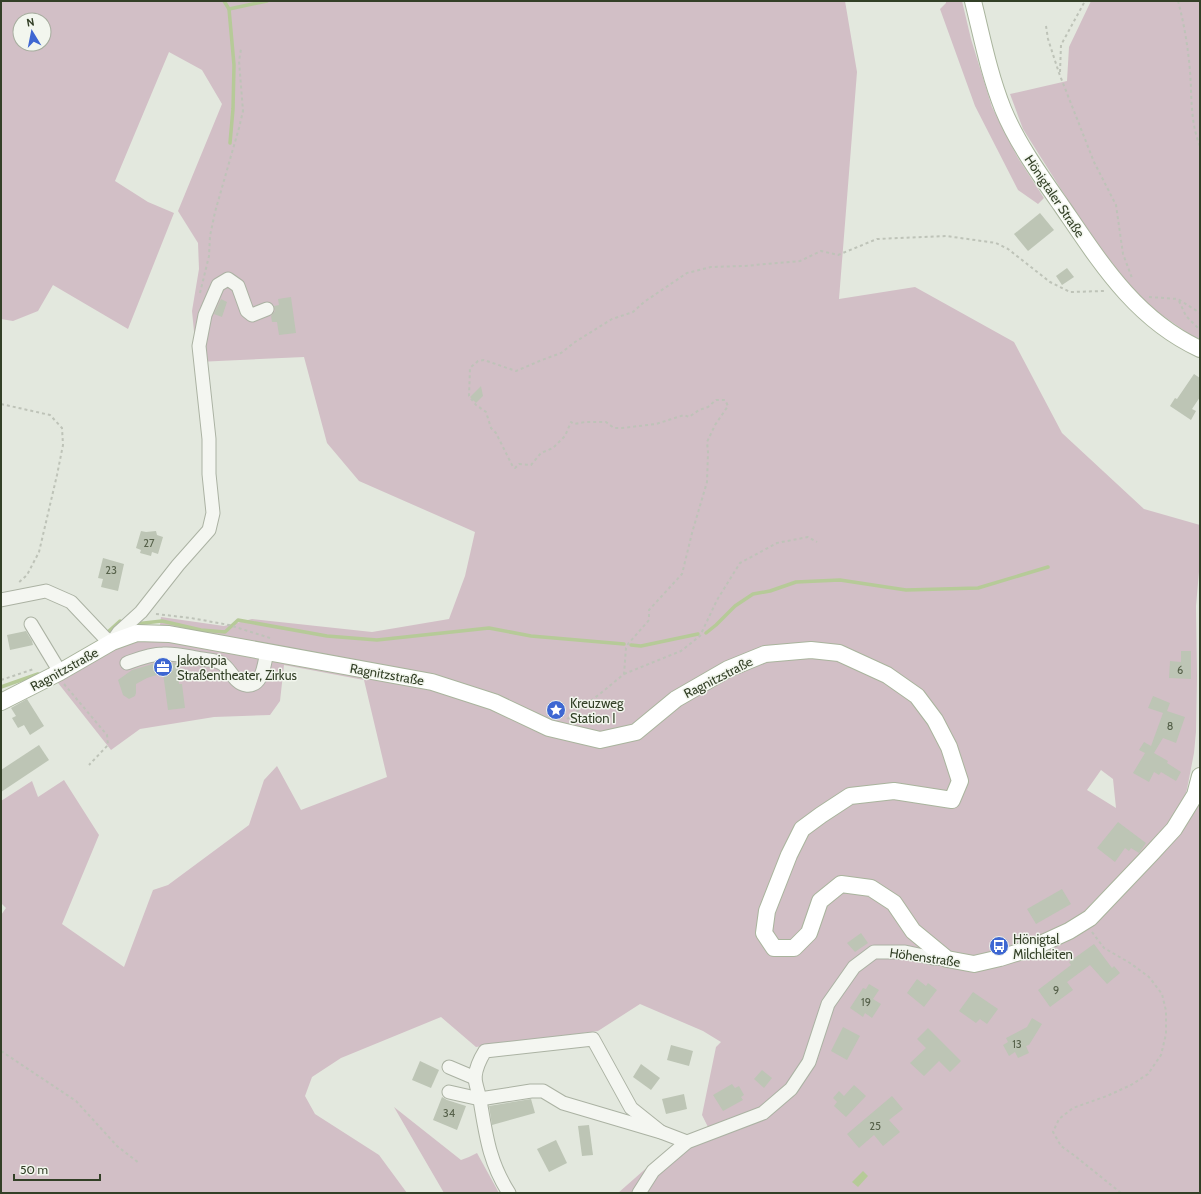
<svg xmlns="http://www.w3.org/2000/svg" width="1201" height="1194" font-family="Cabin,sans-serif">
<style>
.green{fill:#d2bfc6;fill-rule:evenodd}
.water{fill:#b6ca98}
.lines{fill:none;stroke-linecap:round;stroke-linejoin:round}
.stream{stroke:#b6ca98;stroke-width:3.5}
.building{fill:#bdc5b5}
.minor-casing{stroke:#abb2a3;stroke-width:15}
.major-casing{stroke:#a9b49d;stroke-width:18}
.path{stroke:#bec3b8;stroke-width:2;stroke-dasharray:3 3;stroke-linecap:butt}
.minor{stroke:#f4f6f1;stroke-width:13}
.major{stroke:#fff;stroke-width:16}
.labels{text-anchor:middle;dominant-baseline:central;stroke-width:3;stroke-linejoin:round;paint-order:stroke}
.number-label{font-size:11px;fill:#56614a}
.street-label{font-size:13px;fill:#334027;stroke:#f2f6ee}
.poi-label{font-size:13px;fill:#334027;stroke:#f2f6ee;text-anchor:start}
</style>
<rect width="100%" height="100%" fill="#e3e8de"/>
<!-- green -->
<g class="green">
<path d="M1 1H845L857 72 839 299 915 287 1014 342 1062 433 1144 509 1200 525V560L1196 606 1197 676 1196 732 1194 753 1187 789 1182 807 1168 827 1089 906 1178 836 1200 794V1193H618L668 1149 709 1129 702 1115 716 1047 721 1042 703 1031 640 1004 598 1031 476 1047 441 1017 341 1058 312 1077 305 1096 315 1114 379 1155 407 1193H1V915L6 908 1 903V801L32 781 38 797 64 780 99 835 62 924 124 967 153 890 168 885 249 825 264 780 277 766 301 810 387 777 364 680 284 665 280 701 270 715 214 717 140 729 111 750 47 669 137 633 239 641 160 625 161 617 224 626 252 619 372 632 449 619 465 576 475 532 359 481 327 443 304 357 197 362 192 311 199 269 198 243 178 211 222 104 202 70 169 52 115 181 148 202 174 213 128 329 53 285 38 311 13 321 1 319ZM20 20H44V44H20ZM1101 770 1113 779 1116 808 1087 790Z"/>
<path d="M946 1H962L971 39 992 107 1018 158 1044 198 1038 204 1018 190 975 106 940 9 946 3Z"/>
<path d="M1091 1H1200V339L1192 336 1140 300 1088 232 1023 129 1010 94 1067 81 1069 47Z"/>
<path d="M394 1107 461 1160 469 1157 477 1153 499 1193H444Z"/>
</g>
<!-- water -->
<path class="water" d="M863 1171 868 1176 858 1187 852 1182Z"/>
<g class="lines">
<!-- stream -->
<g class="stream">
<path d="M224 1 229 9 234 65 233 109 230 143"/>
<path d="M229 9 267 1"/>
<path d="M135 624 162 621 201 630 225 632 238 620 327 636 377 640 489 628 531 636 624 644"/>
<path d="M109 631 120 621"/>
<path d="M706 633 716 625 735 606 753 594 770 591 796 582 840 580 906 590 978 588 1048 567"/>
<path d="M631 645 641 646 698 634"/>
<path d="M1 687 38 674"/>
</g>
</g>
<!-- building -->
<g class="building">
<path d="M1040 213 1054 230 1028 251 1014 234Z"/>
<path d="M1067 268 1074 277 1062 285 1056 276Z"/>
<path d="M291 297 296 333 279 335 277 322H272L271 316 275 311 274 306 279 305 278 299Z"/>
<path d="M221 299 227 302 222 317 214 314Z"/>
<path d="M1194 374 1200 378V397L1192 409 1196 411 1191 420 1170 406 1175 398 1177 399Z"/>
<path d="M481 386 483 396 476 403 470 397Z"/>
<path d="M141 531 146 532 156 531 157 535 163 537 158 554 152 552 151 556 140 553 141 550 136 548Z"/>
<path d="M103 558 124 564 118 591 101 587 103 579 98 578Z"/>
<path d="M26 631 32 641 33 645 10 650 7 635Z"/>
<path d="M1181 651H1191V679L1169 678 1170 661 1181 662Z"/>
<path d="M159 662 177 663 179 684H182L185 708 168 710 163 673 147 678 136 684V693L135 696 129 699 123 695 118 680 132 670Z"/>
<path d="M1153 696 1170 703 1167 711 1185 717 1176 743 1163 738 1154 753 1168 761 1167 763 1181 772 1176 781 1161 772 1159 775 1154 772 1149 782 1133 773 1145 753 1139 750 1144 742 1151 746 1163 713 1148 708Z"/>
<path d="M27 699 44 726 30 735 24 725 18 728 12 718 16 716 11 708Z"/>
<path d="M39 745 49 760 1 792V770Z"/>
<path d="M1118 822 1146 843 1139 853 1131 848 1129 851 1125 848 1115 862 1097 848Z"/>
<path d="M1062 889 1071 904 1036 924 1027 909Z"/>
<path d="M861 933 868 943 855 952 847 943Z"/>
<path d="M1094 944 1112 968 1114 966 1120 973 1107 984 1090 965 1067 982 1073 990 1050 1007 1038 990 1071 965 1069 962Z"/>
<path d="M917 979 926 986 928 983 937 990 924 1007 907 993Z"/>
<path d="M869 984 879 990 873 999 881 1004 872 1018 865 1013 863 1017 850 1008 863 988 866 989Z"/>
<path d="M973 992 998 1009 987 1024 980 1019 976 1023 959 1011Z"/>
<path d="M1032 1018 1042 1024 1029 1045 1026 1046 1029 1053 1018 1058 1015 1052 1009 1056 1003 1045 1008 1042 1006 1038 1027 1027Z"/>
<path d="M843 1027 860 1036 847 1060 831 1051Z"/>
<path d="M928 1028 961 1061 950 1072 939 1061 924 1076 910 1063 926 1048 917 1039Z"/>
<path d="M671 1045 693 1051 689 1066 667 1060Z"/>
<path d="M420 1061 439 1070 431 1088 412 1080Z"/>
<path d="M641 1064 660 1078 651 1090 633 1077Z"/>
<path d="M762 1070 772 1078 764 1088 754 1079Z"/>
<path d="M732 1084 735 1088 739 1086 744 1095 741 1097 743 1100 723 1111 713 1095Z"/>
<path d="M854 1085 866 1096 846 1117 834 1106 837 1102 833 1098 839 1091 844 1096Z"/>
<path d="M684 1094 687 1109 666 1114 662 1099Z"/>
<path d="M892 1096 903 1109 889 1120 900 1132 883 1146 874 1135 859 1148 847 1134Z"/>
<path d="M442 1097 447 1100 466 1106 457 1130 433 1120Z"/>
<path d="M531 1099 535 1113 492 1125 489 1106Z"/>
<path d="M589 1125 593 1155 582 1156 578 1126Z"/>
<path d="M556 1140 567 1163 549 1172 537 1149Z"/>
</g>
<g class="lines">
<!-- minor casing -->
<g class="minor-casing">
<g id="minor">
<path d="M1 600 46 591 71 602 105 638 112 642 119 632 141 612 178 565 209 530 213 513 209 474V439L199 346 205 315 218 285 228 279 238 286 247 311 252 315 267 309"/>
<path d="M31 624 60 672"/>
<path d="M127 663C138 659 150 654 163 654 176 653 189 657 202 659 208 660 216 660 221 663 230 667 234 684 246 685 263 687 264 664 267 652"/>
<path d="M449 1067 475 1078"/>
<path d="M449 1092 480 1099 531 1091H543L563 1103 661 1132 687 1142"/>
<path d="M509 1193C489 1162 486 1135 480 1100 479 1093 475 1084 475 1077 476 1067 480 1059 485 1051L593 1039 631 1108 661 1132"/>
<path d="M639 1193 653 1171 687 1142 763 1113 791 1089 809 1062 828 1004 854 967 874 952H905L933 958 947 959"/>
</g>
</g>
<!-- major casing -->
<g class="major-casing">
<g id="major">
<path d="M973 1C982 37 989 74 1003 109 1017 143 1040 175 1061 205 1100 262 1135 319 1200 349"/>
<path d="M1 702 60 672 112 642 137 633 169 634 432 682 494 702 549 728 600 740 636 732 676 699 728 669 765 654 811 650 839 653 887 675 917 696 935 720 949 747 960 781 952 800 894 791 850 796 821 815 802 829 789 855 767 911 764 933 774 948H794L809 933 820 901 841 884 871 888 894 903 913 931 947 959 974 964 1000 958 1032 948 1069 931 1090 918 1151 854 1174 829 1195 795 1200 776"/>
</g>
</g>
<!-- path -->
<g class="path">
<path d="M1178 1C1184 23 1188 47 1190 71 1192 96 1190 122 1200 146"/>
<path d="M1046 26 1048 39 1059 73 1094 162 1116 205 1123 254 1132 278"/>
<path d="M1060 72 1061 45 1085 1"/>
<path d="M200 293 209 256 210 236 215 212 239 128 243 111 239 61 241 49"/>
<path d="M1149 297 1178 299 1200 313"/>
<path d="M1179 301 1186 316 1200 330"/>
<path d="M1 404 50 415 62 428 63 445 57 475 39 552 27 575 17 584"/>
<path d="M156 614 191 618 229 625 270 638"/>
<path d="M624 674 681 651 700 636 717 600 740 563 777 543 808 537 817 542"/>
<path d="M1 680 34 669"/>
<path d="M64 684 107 735 108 745 89 765"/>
<path d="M567 719 601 693 624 674 626 648 628 644 649 620V610L682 574 692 533 707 482 708 452 707 442 715 425 728 406 725 400H716L708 407 699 410 689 417 684 415 656 424 622 428H614L606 422H585L574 424 571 422 565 436 553 448 541 453 531 465 519 464 515 468 513 467 496 433 491 428 486 412 476 405 469 396 470 368 478 361 484 360 516 371 542 360 561 353 575 342 612 319 633 312 644 302 687 273 711 267 744 266 800 261 821 251 838 255 877 239 946 236 996 243 1008 249 1050 282 1070 292 1105 291"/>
<path d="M1092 932 1104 948 1130 963 1149 977 1162 994 1166 1011V1034L1161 1055 1148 1074 1131 1085 1107 1096 1073 1108 1059 1119 1053 1132 1061 1146 1075 1156 1121 1193"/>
<path d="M1 1051 76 1101 117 1146 139 1163"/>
</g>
<!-- minor -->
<use href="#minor" class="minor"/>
<!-- major -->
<use href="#major" class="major"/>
</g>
<!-- icons -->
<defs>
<g id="office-disc" transform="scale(1)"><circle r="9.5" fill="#3e67d2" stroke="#f2f6ee"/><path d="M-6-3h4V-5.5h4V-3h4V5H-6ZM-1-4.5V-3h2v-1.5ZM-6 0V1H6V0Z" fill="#fff"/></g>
<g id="sight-disc" transform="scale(1)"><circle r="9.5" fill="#3e67d2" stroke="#f2f6ee"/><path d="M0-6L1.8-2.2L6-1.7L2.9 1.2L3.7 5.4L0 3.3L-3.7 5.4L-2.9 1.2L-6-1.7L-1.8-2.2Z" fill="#fff"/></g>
<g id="bus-disc" transform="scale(1)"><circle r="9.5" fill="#3e67d2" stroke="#f2f6ee"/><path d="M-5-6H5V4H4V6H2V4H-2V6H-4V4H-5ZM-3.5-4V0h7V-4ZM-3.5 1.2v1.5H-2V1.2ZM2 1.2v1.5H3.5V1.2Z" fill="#fff"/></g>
</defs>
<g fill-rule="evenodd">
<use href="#office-disc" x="163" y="667"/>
<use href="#sight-disc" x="556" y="710"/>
<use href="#bus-disc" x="999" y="946"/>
</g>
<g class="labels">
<!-- number labels -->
<g class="number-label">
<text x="149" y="543">27</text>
<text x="111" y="570">23</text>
<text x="1180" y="670">6</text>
<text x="1170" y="726">8</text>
<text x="1056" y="990">9</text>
<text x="866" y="1002">19</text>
<text x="1017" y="1044">13</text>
<text x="449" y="1113">34</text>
<text x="875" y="1126">25</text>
</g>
<!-- street labels -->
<g class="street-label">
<text transform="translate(1055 196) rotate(56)">Hönigtaler Straße</text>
<text transform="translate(64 669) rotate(-29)">Ragnitzstraße</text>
<text transform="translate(387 674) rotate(10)">Ragnitzstraße</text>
<text transform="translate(718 677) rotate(-27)">Ragnitzstraße</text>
<text transform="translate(925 957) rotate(8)">Höhenstraße</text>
</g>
<!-- poi labels -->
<g class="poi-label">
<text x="177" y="660">Jakotopia<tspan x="177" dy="15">Straßentheater, Zirkus</tspan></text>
<text x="570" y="703">Kreuzweg<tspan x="570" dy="15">Station I</tspan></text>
<text x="1013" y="939">Hönigtal<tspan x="1013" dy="15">Milchleiten</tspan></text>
</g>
</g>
<!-- border -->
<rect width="1201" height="1194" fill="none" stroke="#334027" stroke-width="4"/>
<!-- north arrow -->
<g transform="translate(32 32) rotate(350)"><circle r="19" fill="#f2f6ee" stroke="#a6ad9e"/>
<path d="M0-3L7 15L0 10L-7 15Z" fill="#3e67d2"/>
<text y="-6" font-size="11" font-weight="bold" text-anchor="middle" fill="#334027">N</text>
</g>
<!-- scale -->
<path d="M14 1174v6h86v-6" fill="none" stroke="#334027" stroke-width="2"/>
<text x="20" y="1174" font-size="12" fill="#334027" stroke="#f2f6ee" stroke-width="3" paint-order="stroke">50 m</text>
</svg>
